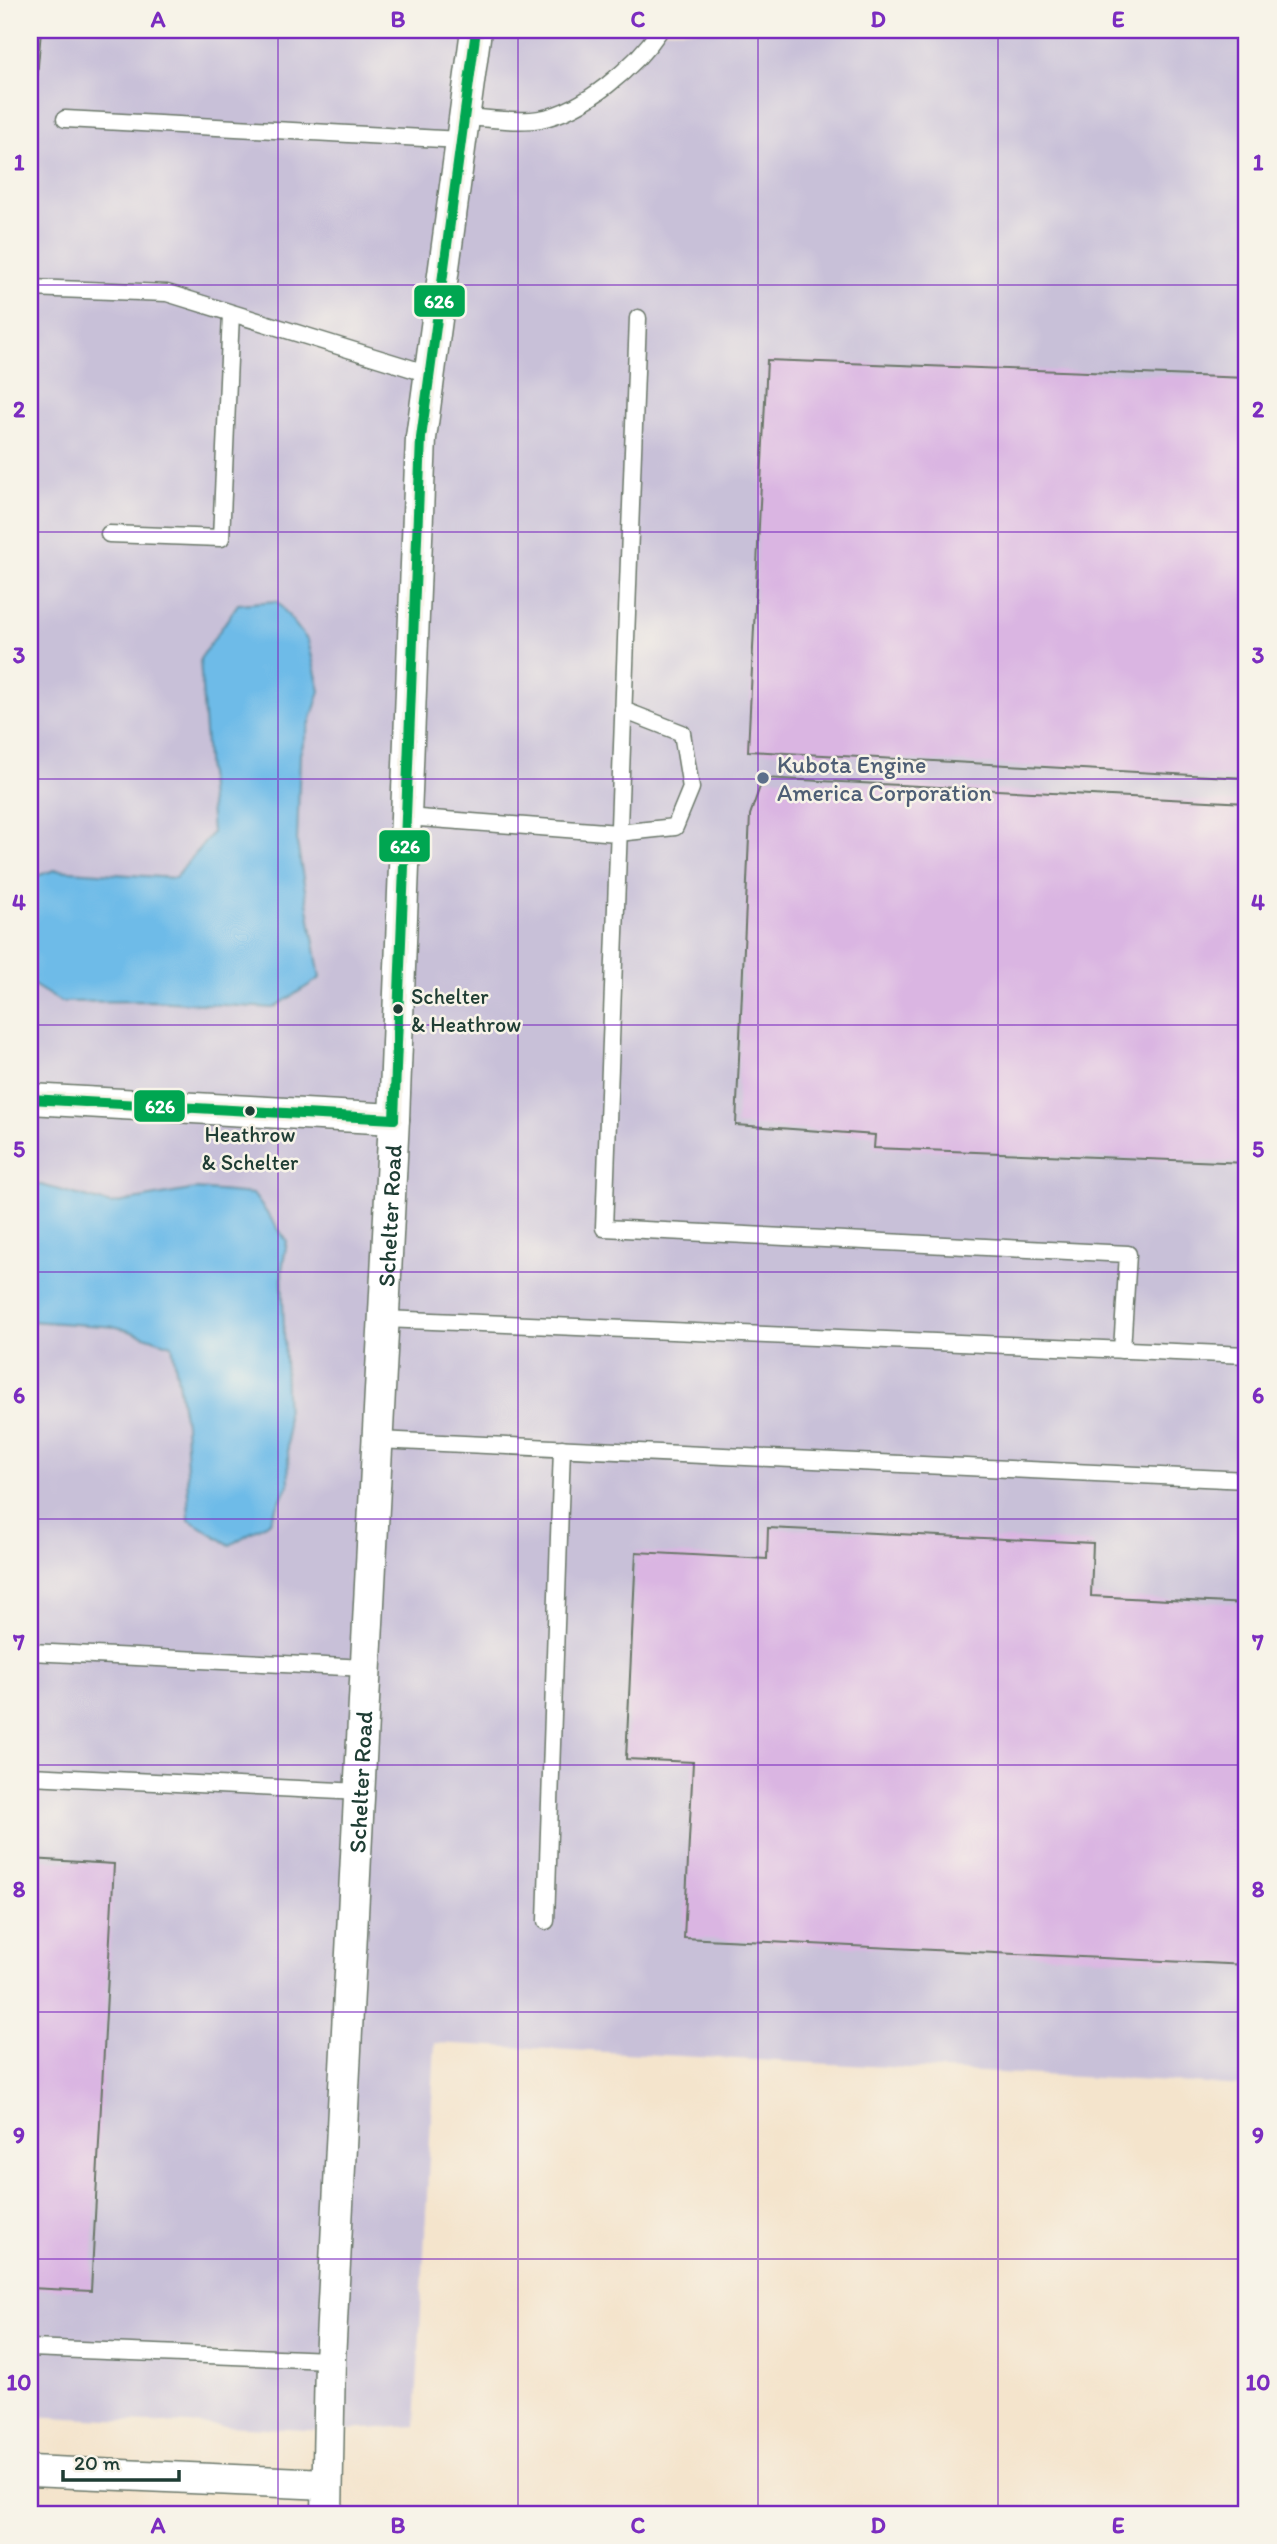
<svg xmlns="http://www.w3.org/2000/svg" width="1277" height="2544" font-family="Itim,sans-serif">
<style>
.industrial{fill:#c8c0d8}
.water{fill:#6ebbe8;stroke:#467c8e;stroke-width:2}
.building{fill:#dab5e2}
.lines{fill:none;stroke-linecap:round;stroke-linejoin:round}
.service-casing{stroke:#6a7769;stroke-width:19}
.minor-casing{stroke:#6a7769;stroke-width:33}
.service{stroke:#fff;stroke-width:16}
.minor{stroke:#fff;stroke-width:30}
.bus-1-casing{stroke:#f7f3e8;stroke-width:16}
.bus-1{stroke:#00a651;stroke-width:10}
.grid{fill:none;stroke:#7b2cbf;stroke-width:2;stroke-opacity:0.55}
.service-dot{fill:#5c6f8a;stroke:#f7f3e8;stroke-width:2.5}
.bus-dot{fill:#1f3d34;stroke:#f7f3e8;stroke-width:2.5}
.labels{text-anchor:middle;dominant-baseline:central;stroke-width:5;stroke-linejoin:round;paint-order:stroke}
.bus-label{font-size:22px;fill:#1f3d34;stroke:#f7f3e8;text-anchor:start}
.service-label{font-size:24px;fill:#4e5e75;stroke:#f7f3e8;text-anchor:start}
.street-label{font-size:24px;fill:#1f3d34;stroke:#f7f3e8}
.line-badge{stroke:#f7f3e8;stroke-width:2.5}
.badge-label{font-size:19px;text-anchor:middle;font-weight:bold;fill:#fff}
.neatline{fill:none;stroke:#7b2cbf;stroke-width:2.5}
.grid-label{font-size:23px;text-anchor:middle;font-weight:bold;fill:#7b2cbf}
</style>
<rect width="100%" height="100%" fill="#f7f3e8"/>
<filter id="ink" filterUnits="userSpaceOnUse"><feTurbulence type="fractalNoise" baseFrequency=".0143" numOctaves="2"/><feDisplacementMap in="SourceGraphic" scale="14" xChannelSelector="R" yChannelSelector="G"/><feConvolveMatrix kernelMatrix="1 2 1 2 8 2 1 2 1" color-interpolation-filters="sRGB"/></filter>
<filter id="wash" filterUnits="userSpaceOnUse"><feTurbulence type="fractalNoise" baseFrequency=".00686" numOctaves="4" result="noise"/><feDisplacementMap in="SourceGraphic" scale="28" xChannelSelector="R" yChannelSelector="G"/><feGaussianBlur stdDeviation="1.57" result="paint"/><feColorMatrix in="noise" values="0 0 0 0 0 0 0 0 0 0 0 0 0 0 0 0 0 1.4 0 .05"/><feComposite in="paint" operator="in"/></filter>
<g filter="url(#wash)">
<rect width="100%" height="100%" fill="#f4e4cc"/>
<!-- industrial -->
<path class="industrial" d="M30 30H1247V2086L435 2043 415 2426 326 2431 30 2416Z"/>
<!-- water -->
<g class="water">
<path d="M277 601 308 641 320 691 300 754 297 843 320 978 273 1008 153 1001 61 1002 30 983V878L55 870 175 878 212 833 200 659 238 604Z"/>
<path d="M30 1182 111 1204 196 1189 253 1194 287 1241 282 1270 289 1483 270 1521 230 1545 189 1520 185 1424 172 1345 117 1327 30 1321Z"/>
</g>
<g id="blocks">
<!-- building -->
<g class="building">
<path d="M30 30H41L32 138H30Z"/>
<path d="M138 30H173V33L138 32Z"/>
<path d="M767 360 1247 378V778L748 751Z"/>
<path d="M30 431H35L32 543H30Z"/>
<path d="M763 778 1247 803V1163L874 1148 875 1135 736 1125 750 815Z"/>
<path d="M768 1528 1093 1543 1091 1596 1247 1604V1965L684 1938 693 1762 626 1759 636 1552 767 1559Z"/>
<path d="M30 1859 114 1864 91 2291 30 2288Z"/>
</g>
</g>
</g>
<g filter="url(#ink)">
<use href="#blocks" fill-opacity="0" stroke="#6a7769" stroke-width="2"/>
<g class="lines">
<!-- service casing -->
<g class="service-casing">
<g id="service">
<path d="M464 117C488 118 517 123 540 119 584 111 636 66 660 30"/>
<path d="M65 119 461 140"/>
<path d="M30 288 167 293 429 374"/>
<path d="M638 318 604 1228 1128 1254 1122 1350"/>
<path d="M109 534 221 538 231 314"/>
<path d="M406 817 618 833 675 827 691 788 682 733 623 710"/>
<path d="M384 1319 1247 1355"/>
<path d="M378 1440 1247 1480"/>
<path d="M30 1652 367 1668"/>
<path d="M30 1776 361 1792"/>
<path d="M546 1921 562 1448"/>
<path d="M30 2348 330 2360"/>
</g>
</g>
<!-- minor casing -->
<g class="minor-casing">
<g id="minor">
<path d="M30 1099 394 1119"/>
<path d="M30 2471 327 2484"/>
<path id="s1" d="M327 2514 330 2360 394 1119 421 438 476 30"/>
</g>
</g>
<!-- service -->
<use href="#service" class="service"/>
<!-- minor -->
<use href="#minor" class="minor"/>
<!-- bus-1 casing -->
<g class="bus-1-casing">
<g id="bus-1">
<path d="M30 1099 394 1119"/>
<path d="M394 1119 421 438 476 30"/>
</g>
</g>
<!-- bus-1 -->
<use href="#bus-1" class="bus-1"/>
</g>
</g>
<!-- grid -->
<path class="grid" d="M278 30V2514M518 30V2514M758 30V2514M998 30V2514M30 285H1247M30 532H1247M30 779H1247M30 1025H1247M30 1272H1247M30 1519H1247M30 1765H1247M30 2012H1247M30 2259H1247"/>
<!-- markers -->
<circle class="service-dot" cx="763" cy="778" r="7"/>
<g class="bus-dot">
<circle cx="398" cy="1009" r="6"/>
<circle cx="250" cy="1111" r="6"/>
</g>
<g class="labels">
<!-- bus labels -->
<g class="bus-label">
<text x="411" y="996">Schelter<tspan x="411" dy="28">&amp; Heathrow</tspan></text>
<text x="250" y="1134" text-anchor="middle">Heathrow<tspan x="250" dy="28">&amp; Schelter</tspan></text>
</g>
<!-- service labels -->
<g class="service-label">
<text x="777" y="764">Kubota Engine<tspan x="777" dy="28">America Corporation</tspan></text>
</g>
<!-- street labels -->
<g class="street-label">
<text stroke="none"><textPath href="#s1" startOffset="1300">Schelter Road</textPath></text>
<text stroke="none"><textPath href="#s1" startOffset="733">Schelter Road</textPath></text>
</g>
</g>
<g class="line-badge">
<rect x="413" y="284" width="53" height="34" rx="7" fill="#00a651"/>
<rect x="378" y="829" width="53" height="34" rx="7" fill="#00a651"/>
<rect x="133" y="1089" width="53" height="34" rx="7" fill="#00a651"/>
</g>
<g class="badge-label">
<text x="439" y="308">626</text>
<text x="405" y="853">626</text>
<text x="160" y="1113">626</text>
</g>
<!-- margin -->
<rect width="1277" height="2544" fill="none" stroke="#f7f3e8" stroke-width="77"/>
<!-- scale -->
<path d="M63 2470v10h116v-10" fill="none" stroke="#1f3d34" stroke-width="3.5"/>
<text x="74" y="2470" font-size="21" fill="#1f3d34" stroke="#f7f3e8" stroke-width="5" paint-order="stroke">20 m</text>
<rect x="38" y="38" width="1200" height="2468" class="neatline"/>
<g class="grid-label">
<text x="158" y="27">A</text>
<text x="398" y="27">B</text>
<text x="638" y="27">C</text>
<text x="878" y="27">D</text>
<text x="1118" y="27">E</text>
<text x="19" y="170">1</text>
<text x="1258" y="170">1</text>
<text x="19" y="417">2</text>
<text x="1258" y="417">2</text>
<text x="19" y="663">3</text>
<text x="1258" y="663">3</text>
<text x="19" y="910">4</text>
<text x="1258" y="910">4</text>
<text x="19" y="1157">5</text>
<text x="1258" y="1157">5</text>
<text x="19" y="1403">6</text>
<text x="1258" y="1403">6</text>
<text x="19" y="1650">7</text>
<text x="1258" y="1650">7</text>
<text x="19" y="1897">8</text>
<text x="1258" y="1897">8</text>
<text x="19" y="2143">9</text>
<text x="1258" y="2143">9</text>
<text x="19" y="2390">10</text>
<text x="1258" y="2390">10</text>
<text x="158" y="2533">A</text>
<text x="398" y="2533">B</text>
<text x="638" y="2533">C</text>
<text x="878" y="2533">D</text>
<text x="1118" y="2533">E</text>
</g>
</svg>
